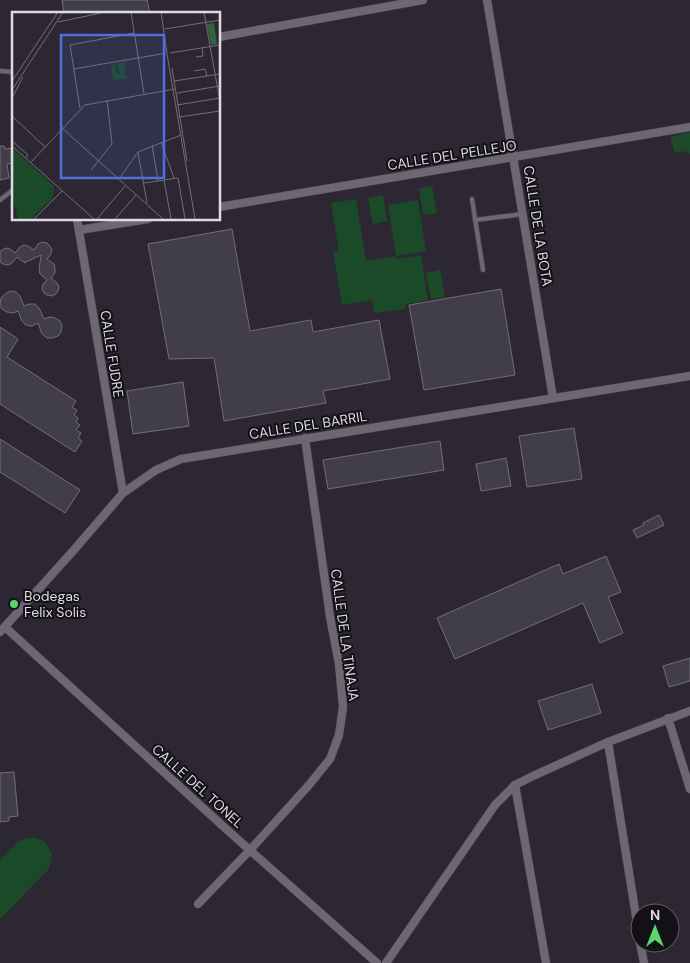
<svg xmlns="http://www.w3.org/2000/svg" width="690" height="963" font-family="'DM Sans',sans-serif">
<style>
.green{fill:#1b4a29}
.building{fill:#423e49;stroke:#736d7a}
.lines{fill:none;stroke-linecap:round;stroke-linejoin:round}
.service-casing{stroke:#49454e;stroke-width:5.5}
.minor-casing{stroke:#49454e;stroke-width:9}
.service{stroke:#6c6773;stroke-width:4}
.minor{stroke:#6c6773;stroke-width:8}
.poi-dot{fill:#5bd56e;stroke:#131116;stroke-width:2}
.labels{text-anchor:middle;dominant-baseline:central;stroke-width:4;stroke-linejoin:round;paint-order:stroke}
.street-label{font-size:14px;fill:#dedbe2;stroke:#131116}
.poi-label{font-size:14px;fill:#dedbe2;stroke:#131116;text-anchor:start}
.inset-road{fill:none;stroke:#736f78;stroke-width:1}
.view{fill:#4d71da;fill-opacity:0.15;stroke:#4d71da;stroke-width:2.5}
.inset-edge{fill:none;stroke:#dedbe2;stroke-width:2.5}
</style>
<rect width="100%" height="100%" fill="#2c2732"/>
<!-- green -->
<g class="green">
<path d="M690 132V154L684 151 675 153 670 137Z"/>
<path d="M432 186 437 213 423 215 419 188Z"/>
<path d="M383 195 387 221 373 224 368 198Z"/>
<path d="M356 199 366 261 396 256 388 205 418 200 426 251 396 256 397 259 421 255 428 300 405 304V309L374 313 372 300 342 305 333 252 339 251 331 203Z"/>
<path d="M440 270 445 297 431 299 426 273Z"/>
<path d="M26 838H36L44 841 48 846 52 855 49 869 0 919V860L18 842Z"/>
</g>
<!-- building -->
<g class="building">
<path d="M62 0H147L150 14H64Z"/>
<path d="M0 146H4L5 149 13 148 14 152V163L7 164 9 178 0 180Z"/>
<path d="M232 229 250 331 311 320 313 332 379 320 390 379 323 391 326 403 224 421 214 358 169 359 148 244Z"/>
<path d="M42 242 47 243 50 246 52 250 51 254 47 259 54 264 55 268V273L51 278 57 283 59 287 58 291 56 294 52 296 47 295 44 293 42 289 43 284 47 280 40 274 39 270 41 255 24 263 25 262 22 261 17 257 12 263 8 265 3 264 0 262V252L2 250 6 248 10 249 15 253 20 247 24 245 28 246 34 250 38 244Z"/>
<path d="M501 289 515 375 424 390 409 305Z"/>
<path d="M10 291 16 292 20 296 24 306 29 304H35L39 308 44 319 50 317 55 318 60 321 62 326 61 332 58 336 52 338H47L42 334 38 323 32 326 26 325 22 321 18 311 13 313 7 312 2 309 0 304 1 298 5 294Z"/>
<path d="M0 327 18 339 7 357 76 401 72 407 77 410 74 415 78 418 76 422 80 425 76 430 81 433 78 438 82 441 75 452 0 404Z"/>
<path d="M183 382 189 426 133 434 127 391Z"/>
<path d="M574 428 582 479 527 487 519 436Z"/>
<path d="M0 439 80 490 65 513 0 472Z"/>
<path d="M440 441 444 470 328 489 323 460Z"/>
<path d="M506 458 511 486 481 491 476 464Z"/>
<path d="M659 515 664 525 637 538 633 530 644 525 643 523Z"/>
<path d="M606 556 621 592 608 597 623 633 600 643 583 603 455 659 437 618 559 564 563 574Z"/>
<path d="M690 658V681L669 687 663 666Z"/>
<path d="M592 684 601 713 548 730 538 701Z"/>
<path d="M14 772 18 816 9 817V821L0 822V773Z"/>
</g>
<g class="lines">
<!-- service casing -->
<g class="service-casing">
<g id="service">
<path d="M0 71 14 72"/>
<path d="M472 199 483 270"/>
<path d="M0 200 14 189"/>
<path d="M475 220 523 214"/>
</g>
</g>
<!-- minor casing -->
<g class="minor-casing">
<g id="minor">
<path d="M487 0 553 398"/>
<path d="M219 37 423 0"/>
<path d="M219 207 690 127"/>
<path d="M77 219 123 493"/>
<path d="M79 230 148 219"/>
<path d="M5 627 225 828 377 963"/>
<path d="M0 632 73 551 123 493 156 470 181 459 690 376"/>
<path d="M668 718 690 789"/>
<path d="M608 742 640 941"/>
<path d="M515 785 546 963"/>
<path d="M198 904 250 850 309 785 330 759 339 735 343 707 339 664 330 617 305 438"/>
<path d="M640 943 644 963"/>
<path d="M386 963 495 805 515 785 533 776 608 742 690 711"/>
</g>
</g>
<!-- service -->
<use href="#service" class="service"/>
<!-- minor -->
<use href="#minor" class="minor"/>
</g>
<!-- markers -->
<circle class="poi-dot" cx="14" cy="604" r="5"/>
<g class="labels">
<!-- street labels -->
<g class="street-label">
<text transform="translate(452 155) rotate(-9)">CALLE DEL PELLEJO</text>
<text transform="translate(538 226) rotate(81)">CALLE DE LA BOTA</text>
<text transform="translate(112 354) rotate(81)">CALLE FUDRE</text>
<text transform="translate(308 425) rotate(-9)">CALLE DEL BARRIL</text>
<text transform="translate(345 635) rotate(82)">CALLE DE LA TINAJA</text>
<text transform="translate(198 786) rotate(42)">CALLE DEL TONEL</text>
</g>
<!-- poi labels -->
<g class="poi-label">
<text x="24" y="596">Bodegas<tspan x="24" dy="16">Felix Solis</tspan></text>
</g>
</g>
<!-- overview -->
<g transform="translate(12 12)">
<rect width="208" height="208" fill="#2c2732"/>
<path d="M114 50 112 61 116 67 101 68 99 53 103 52 104 61H108L104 52ZM0 136 42 174 40 187 19 207H6L0 184Z" fill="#1b4a29"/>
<path d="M202 11 205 32 199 33 195 12Z" fill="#336440"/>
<path class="inset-road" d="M119 0 132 82M149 0 155 41M192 0 198 34M46 10 94 0M153 17 208 8M198 34 208 89M158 41 208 33M155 42 183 207M184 45 191 44 190 35M160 56 175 149M61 57 155 41M182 59 193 57 195 64M0 69 46 0M162 69 208 62M0 78 51 0M165 81 208 74M0 86 11 65M165 93 208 86M68 96 58 33 122 21M0 104 33 135M167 105 208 99M50 116 151 207M0 129 16 143 14 146M149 130 162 166M140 133 146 169M0 134 82 207M126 140 135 191M19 150 73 93 163 77M79 158 100 132 95 88M107 167 126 140 169 123M152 168 159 207M132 171 166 166 173 207M22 207 50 179M85 207 113 174M103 207 124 183"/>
<path class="view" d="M49 23H152V166H49Z"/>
<rect width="208" height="208" class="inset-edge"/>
</g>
<!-- north arrow -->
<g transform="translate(655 928)"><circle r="24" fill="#131116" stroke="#646268"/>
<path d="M0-4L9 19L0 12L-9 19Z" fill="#5bd56e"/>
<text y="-8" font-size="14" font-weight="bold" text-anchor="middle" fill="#dedbe2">N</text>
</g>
</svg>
